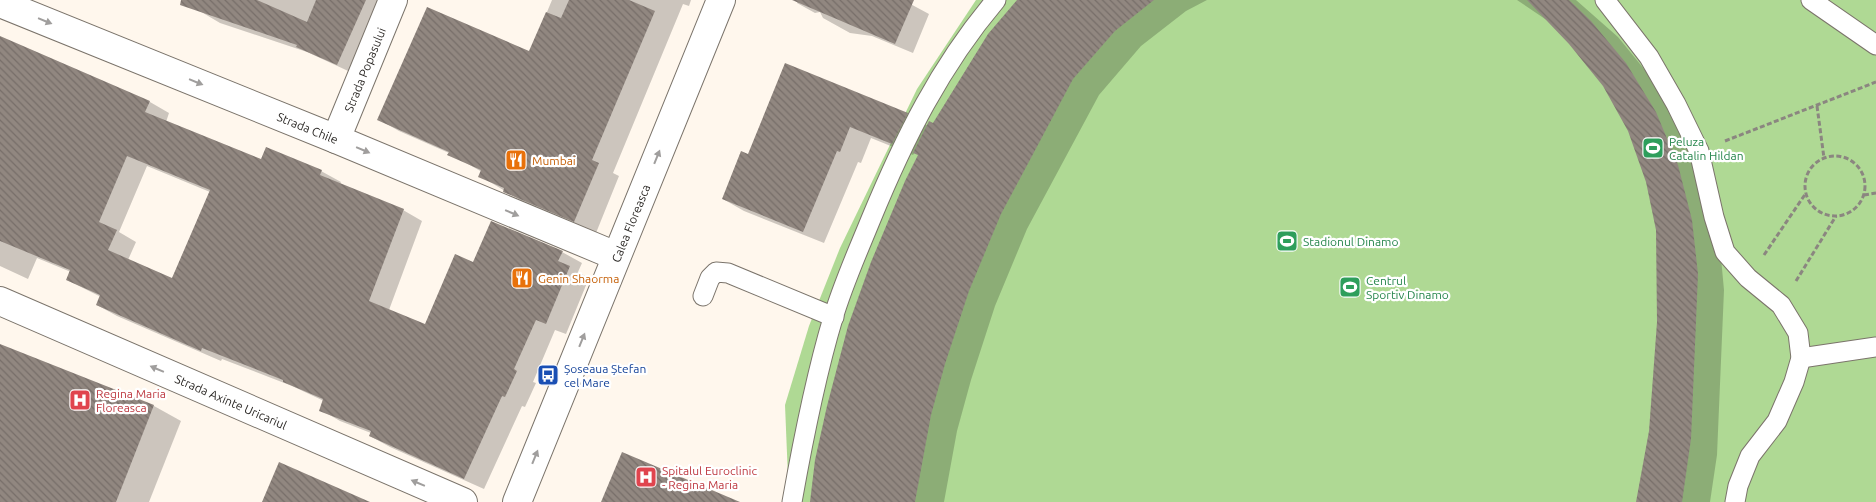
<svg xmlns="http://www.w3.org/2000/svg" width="1876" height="502" font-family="Ubuntu,sans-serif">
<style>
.park{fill:#afd994}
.shadow{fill:#0003;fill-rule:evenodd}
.building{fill:url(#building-back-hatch);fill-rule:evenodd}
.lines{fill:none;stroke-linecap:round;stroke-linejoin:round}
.service-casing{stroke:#7b746b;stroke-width:21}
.minor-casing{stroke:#7b746b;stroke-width:30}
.tertiary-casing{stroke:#7b746b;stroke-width:30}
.path{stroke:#8b8680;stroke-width:3;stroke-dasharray:5 2.5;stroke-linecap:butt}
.service{stroke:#fff;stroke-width:19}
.minor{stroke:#fff;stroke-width:28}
.tertiary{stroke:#fff;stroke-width:28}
.oneway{fill:#a09e9d}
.labels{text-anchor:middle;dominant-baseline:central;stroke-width:4.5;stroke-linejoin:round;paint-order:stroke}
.street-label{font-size:12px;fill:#2b2825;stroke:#fff}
.leisure-label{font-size:12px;fill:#27864d;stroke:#fff;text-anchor:start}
.food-label{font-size:12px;fill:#c56008;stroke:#fff;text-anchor:start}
.transit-label{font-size:12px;fill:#164399;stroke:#fff;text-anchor:start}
.health-label{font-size:12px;fill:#be3a42;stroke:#fff;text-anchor:start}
</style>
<defs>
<pattern id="building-back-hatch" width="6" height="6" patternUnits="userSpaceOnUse" patternTransform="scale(1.25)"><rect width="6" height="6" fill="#918780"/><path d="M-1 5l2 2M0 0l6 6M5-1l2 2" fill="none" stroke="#776e69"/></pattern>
</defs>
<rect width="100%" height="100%" fill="#fff7ed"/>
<!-- park -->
<path class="park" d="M976 0H1876V502H789L785 405 809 326 840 248 917 89Z"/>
<!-- shadow -->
<g class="shadow">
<path d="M195 0H393L359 76 307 52 220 23 198 10Z"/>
<path d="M552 0H691L689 6 683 4 613 173 619 176 596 233 525 203 480 176 482 172 449 153 399 131 378 119 530 53Z"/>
<path d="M798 0H903L929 14 913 53 872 36 850 33 823 18 820 12 815 13 797 3Z"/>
<path d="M1019 0H1207L1186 11 1141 46 1099 95 1027 229 995 306 971 380 957 431 944 502H811L920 155 915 152 913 155 871 138 861 163 858 162 824 243 744 211 723 199 749 155 786 65 907 114 928 126 934 125Z"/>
<path d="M1517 0H1576L1618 37 1653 80 1682 128 1719 236 1724 290 1717 455 1710 502H1637L1650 431 1659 322 1657 230 1648 181 1629 130 1604 86 1570 43 1548 21Z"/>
<path d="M0 41 150 102 169 113 166 122 262 160 321 171 341 182 340 184 403 210 422 221 389 310 426 325 474 263 562 252 582 263 578 272 589 278 566 334 555 330 533 382 536 383 525 407 522 406 484 489 390 447 370 436 371 433 340 421 321 410 324 401 292 386 222 359 221 361 117 316 97 305 101 297 67 280 71 272 37 258 28 279 0 266ZM147 166 210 192 172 279 128 260 136 242 119 232Z"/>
<path d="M6 348 154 406 181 421 149 502H0V363Z"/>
</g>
<!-- building -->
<g class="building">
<path d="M181 0H257L307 22 316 0H366L337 65 296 47 297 45 180 5Z"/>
<path d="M569 0H629L655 11 592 160 599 163 574 222 503 192 504 188 478 177 481 170 447 155 449 152 377 120 427 7 529 51 546 12 561 18Z"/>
<path d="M792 0H914L895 44Z"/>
<path d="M1017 0H1154L1115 31 1073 79 1001 214 969 291 945 364 931 415 915 502H810L815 460 827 406 848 326 871 262 905 181 918 155 913 153 929 121 933 123 988 34Z"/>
<path d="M1527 0H1569L1591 21 1626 63 1656 112 1678 165 1692 220 1698 274 1691 439 1682 502H1636L1649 431 1657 322 1656 230 1646 182 1628 131 1603 86 1569 44Z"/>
<path d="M0 36 150 101 145 112 261 159 266 147 322 170 320 175 404 209 369 301 425 324 455 254 473 262 491 221 563 251 558 261 570 266 546 324 536 320 514 369 517 371 505 397 502 396 464 479 369 436 371 431 319 411 323 399 283 382V380L202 348 201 351 96 305 100 295 66 280 70 270 0 241ZM127 156 210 190 172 278 108 250 117 230 99 222Z"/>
<path d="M785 63 908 113 892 144 850 127 840 152 837 151 803 232 722 199 741 151 748 154Z"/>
<path d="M0 344 154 405 116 502H0Z"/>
<path d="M622 452 740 502H601Z"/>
<path d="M279 462 370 502H262Z"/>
</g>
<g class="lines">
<!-- service casing -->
<g class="service-casing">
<g id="service">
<path d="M1605 0 1649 57 1676 104 1699 151 1714 217 1725 252 1748 278 1781 305 1798 333 1801 358 1794 382 1777 421 1750 456 1738 486 1735 502"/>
<path d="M1811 0 1876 45"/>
<path d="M703 296 710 278 716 272 728 273 834 317"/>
<path d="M1801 358 1876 347"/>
<path d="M792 502C803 440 815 378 833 318 843 284 858 251 871 219 904 139 940 66 996 0"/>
</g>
</g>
<!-- minor casing -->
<g class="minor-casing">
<g id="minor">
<path id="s1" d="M0 3 336 139 616 256"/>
<path id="s2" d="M336 139 393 0"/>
<path id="s3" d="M0 301 463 502"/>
</g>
</g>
<!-- tertiary casing -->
<g class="tertiary-casing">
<g id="tertiary">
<path id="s4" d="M517 502 721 0"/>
</g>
</g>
<!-- path -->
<g class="path">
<path d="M1817 106 1824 158"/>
<path d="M1725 141 1876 82"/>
<circle cx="1835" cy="186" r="30"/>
<path d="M1864 195 1876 193"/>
<path d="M1764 255 1806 193"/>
<path d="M1796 281 1836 216"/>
</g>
<!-- service -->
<use href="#service" class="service"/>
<!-- minor -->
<use href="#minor" class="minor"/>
<!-- tertiary -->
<use href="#tertiary" class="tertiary"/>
</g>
<!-- one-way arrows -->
<defs><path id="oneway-solid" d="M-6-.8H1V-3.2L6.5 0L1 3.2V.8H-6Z" transform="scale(1.25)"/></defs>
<g class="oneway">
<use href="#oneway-solid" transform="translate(45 21) rotate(22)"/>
<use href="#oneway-solid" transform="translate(196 82) rotate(22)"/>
<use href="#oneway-solid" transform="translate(363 150) rotate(23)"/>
<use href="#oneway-solid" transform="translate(657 157) rotate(-68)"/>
<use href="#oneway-solid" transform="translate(512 213) rotate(23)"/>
<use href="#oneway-solid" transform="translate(582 340) rotate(-68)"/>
<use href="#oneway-solid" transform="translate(157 369) rotate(-157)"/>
<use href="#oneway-solid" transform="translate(535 457) rotate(-68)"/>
<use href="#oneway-solid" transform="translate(418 483) rotate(-157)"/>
</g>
<!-- icons -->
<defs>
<g id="stadium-square" transform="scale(1.125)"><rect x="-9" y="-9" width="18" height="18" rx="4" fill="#2e9e5b" stroke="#fff"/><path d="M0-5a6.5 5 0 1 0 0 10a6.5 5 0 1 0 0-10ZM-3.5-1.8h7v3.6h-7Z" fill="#fff"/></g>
<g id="restaurant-square" transform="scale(1.125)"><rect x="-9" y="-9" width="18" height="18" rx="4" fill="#e8710a" stroke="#fff"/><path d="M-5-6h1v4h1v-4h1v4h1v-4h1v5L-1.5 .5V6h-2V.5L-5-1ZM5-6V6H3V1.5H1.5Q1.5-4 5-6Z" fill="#fff"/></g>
<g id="bus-square" transform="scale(1.125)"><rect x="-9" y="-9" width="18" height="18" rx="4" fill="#1a4fb4" stroke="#fff"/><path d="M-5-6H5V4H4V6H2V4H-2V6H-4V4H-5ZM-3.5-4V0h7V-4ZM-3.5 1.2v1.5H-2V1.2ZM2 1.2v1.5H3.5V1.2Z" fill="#fff"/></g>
<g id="hospital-square" transform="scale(1.125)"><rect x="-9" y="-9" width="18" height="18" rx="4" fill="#e0444e" stroke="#fff"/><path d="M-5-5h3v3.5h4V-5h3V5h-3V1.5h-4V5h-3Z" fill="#fff"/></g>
</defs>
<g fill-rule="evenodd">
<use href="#stadium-square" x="1653" y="148"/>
<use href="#restaurant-square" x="516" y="160"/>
<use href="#stadium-square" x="1287" y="241"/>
<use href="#restaurant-square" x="522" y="278"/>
<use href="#stadium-square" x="1350" y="287"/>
<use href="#bus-square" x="548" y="375"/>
<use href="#hospital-square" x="80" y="400"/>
<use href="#hospital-square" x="646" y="477"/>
</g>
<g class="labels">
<!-- street labels -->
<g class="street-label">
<text stroke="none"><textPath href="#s2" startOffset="75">Strada Popasului</textPath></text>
<text stroke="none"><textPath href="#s1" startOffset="332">Strada Chile</textPath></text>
<text stroke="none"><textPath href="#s4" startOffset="301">Calea Floreasca</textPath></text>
<text stroke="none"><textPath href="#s3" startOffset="252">Strada Axinte Uricariul</textPath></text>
</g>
<!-- leisure labels -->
<g class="leisure-label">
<text x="1669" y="141">Peluza<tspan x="1669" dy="14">Catalin Hildan</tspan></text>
<text x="1303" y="241">Stadionul Dinamo</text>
<text x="1366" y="280">Centrul<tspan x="1366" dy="14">Sportiv Dinamo</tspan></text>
</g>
<!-- food labels -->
<g class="food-label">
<text x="532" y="160">Mumbai</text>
<text x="538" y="278">Genin Shaorma</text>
</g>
<!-- transit labels -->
<g class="transit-label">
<text x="564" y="368">Șoseaua Ștefan<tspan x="564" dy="14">cel Mare</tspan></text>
</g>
<!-- health labels -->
<g class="health-label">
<text x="96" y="393">Regina Maria<tspan x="96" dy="14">Floreasca</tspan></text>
<text x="662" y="470">Spitalul Euroclinic<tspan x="662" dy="14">- Regina Maria</tspan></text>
</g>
</g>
</svg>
